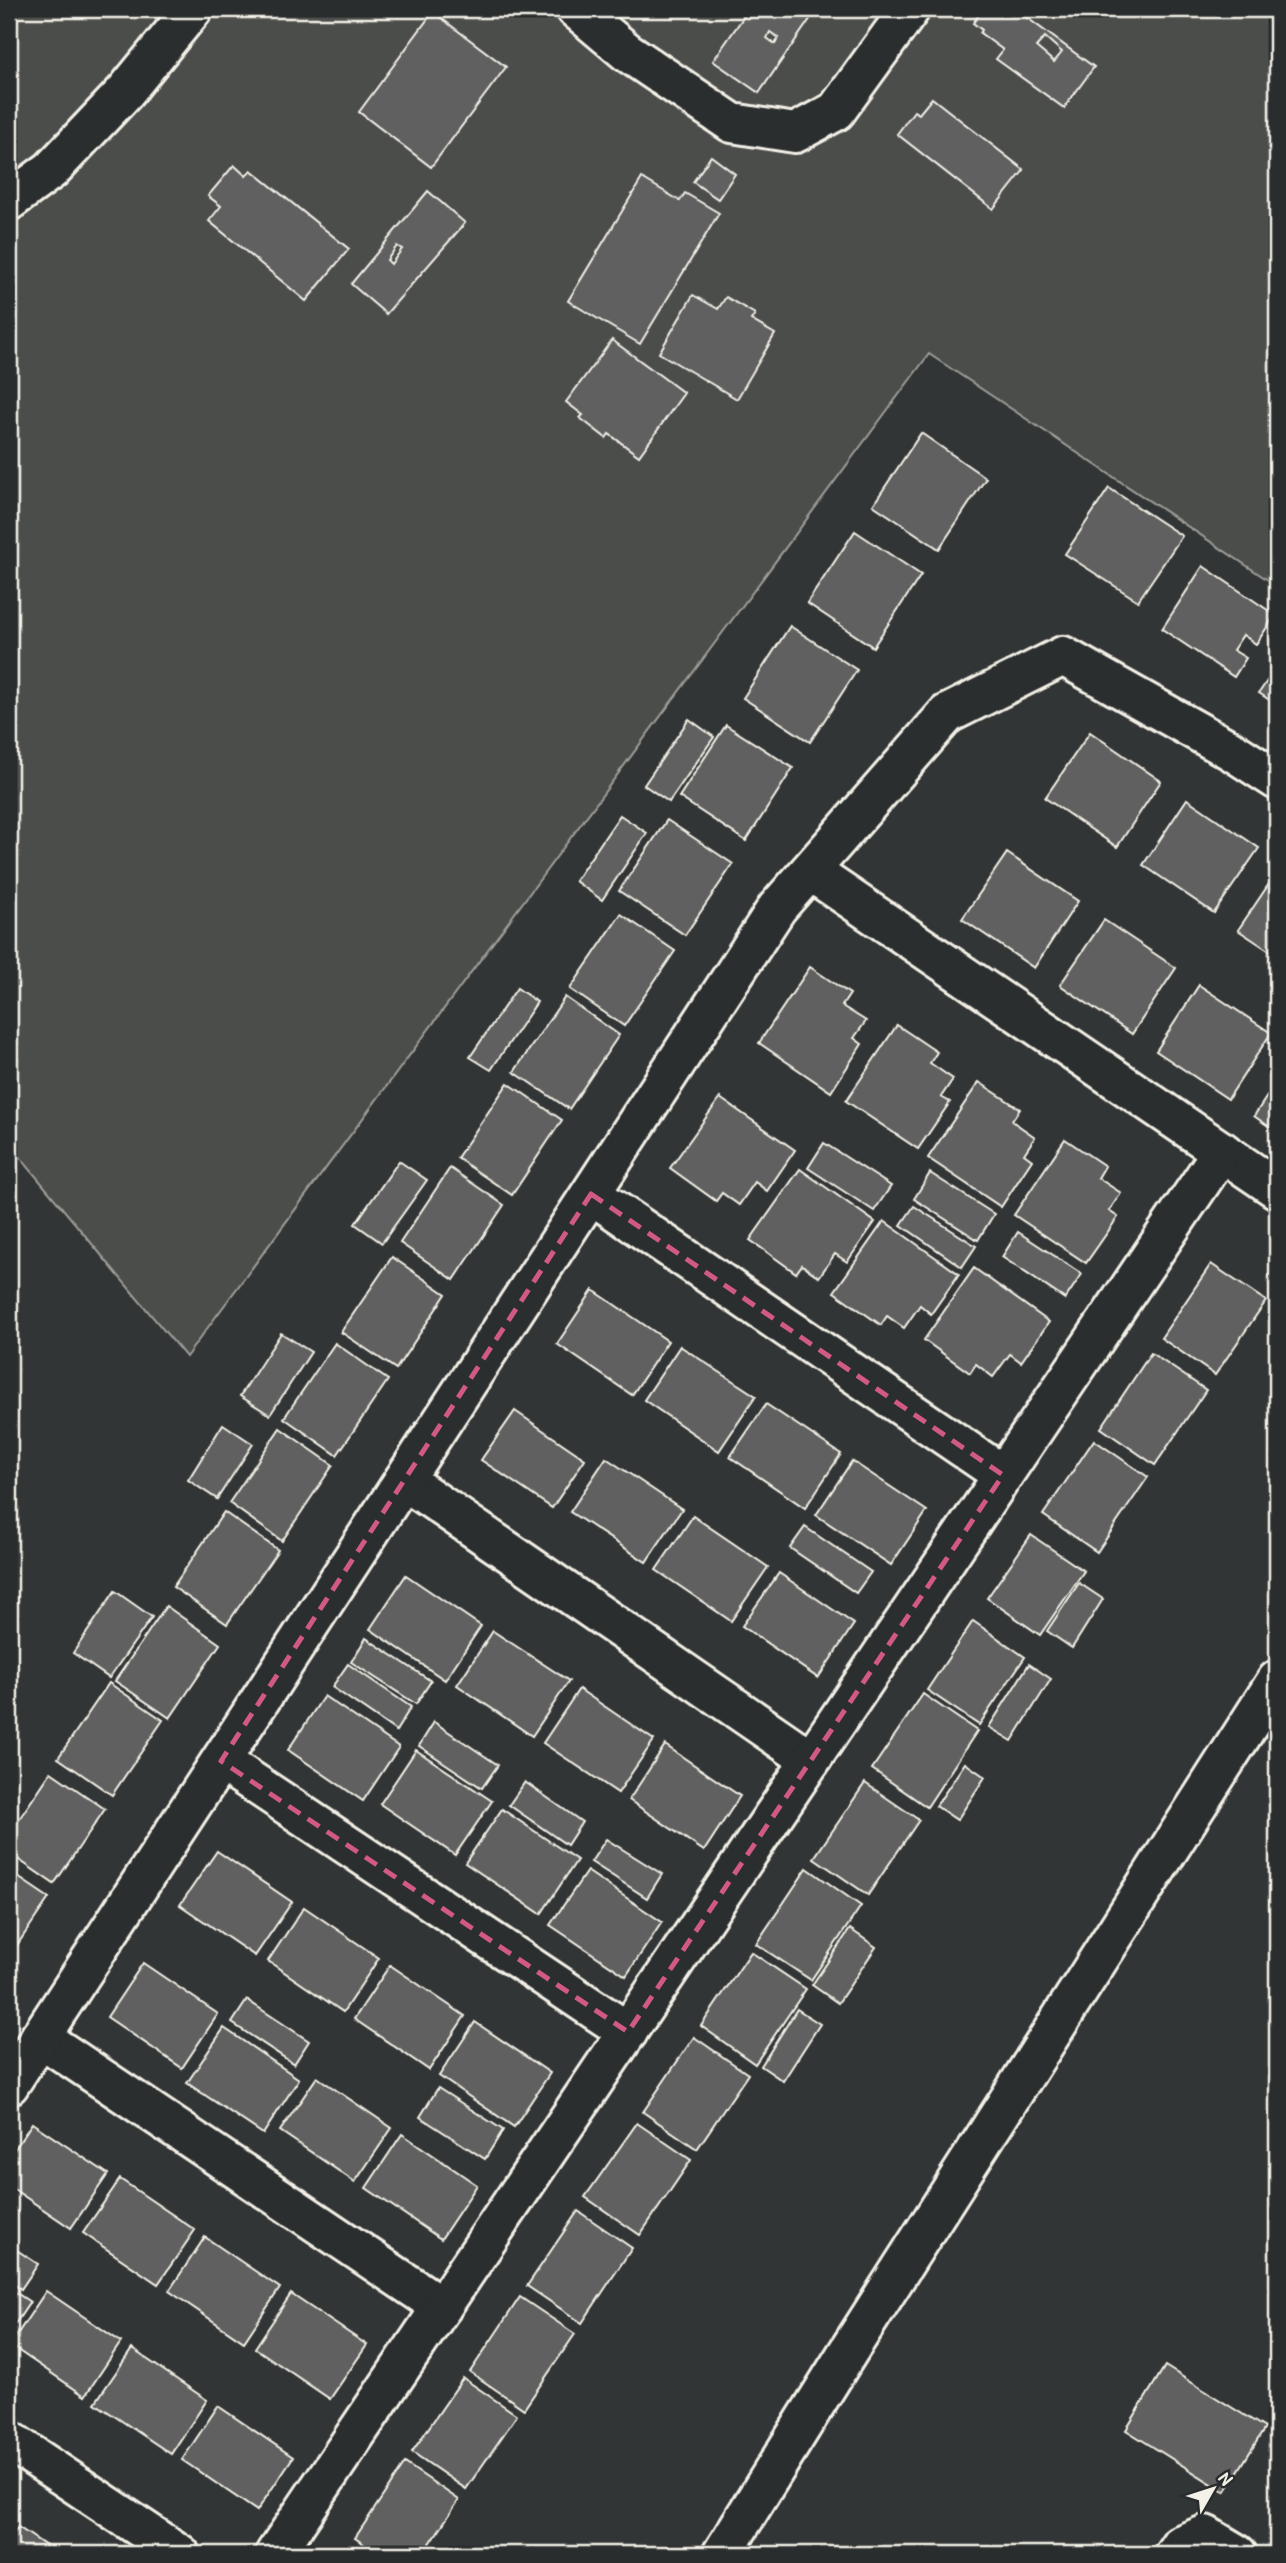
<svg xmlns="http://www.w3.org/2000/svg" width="1286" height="2563" font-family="'Patrick Hand',sans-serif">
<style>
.green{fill:#4b4d4c;stroke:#a09f9a;stroke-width:2}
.building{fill:#5f605f;stroke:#f4f1e8;stroke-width:2;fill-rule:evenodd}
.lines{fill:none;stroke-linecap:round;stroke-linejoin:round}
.minor-casing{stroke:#f4f1e8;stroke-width:44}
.minor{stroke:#2a2d2e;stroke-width:38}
.marked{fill:none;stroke:#d15985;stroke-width:5;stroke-dasharray:14 9;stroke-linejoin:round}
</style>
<rect width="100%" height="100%" fill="#323535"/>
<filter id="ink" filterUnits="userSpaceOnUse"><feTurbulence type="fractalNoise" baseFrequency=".0143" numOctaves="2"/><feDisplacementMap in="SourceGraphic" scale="14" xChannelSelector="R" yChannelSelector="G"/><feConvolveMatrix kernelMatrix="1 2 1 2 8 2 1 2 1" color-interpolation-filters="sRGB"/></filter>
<g filter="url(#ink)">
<!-- green -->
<path class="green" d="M9 9H1277V586L929 354 186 1357 9 1144Z"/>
<!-- building -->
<g class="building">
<path d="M749 9H817L759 93 713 61ZM770 32 779 38 775 44 767 38Z"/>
<path d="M983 9H1015L1094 67 1064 108 996 59 1003 50 980 33 982 30 973 23ZM1045 37 1062 52 1054 62 1036 47Z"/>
<path d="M433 12 506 67 431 167 359 112Z"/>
<path d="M932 98 1024 170 993 209 897 134 914 111 919 114Z"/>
<path d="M711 156 735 174 718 199 693 182Z"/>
<path d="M234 165 246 176 251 170 349 249 306 301 209 221 221 206 208 196Z"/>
<path d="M642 178 680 201 685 193 719 213 640 344 568 301Z"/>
<path d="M428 191 465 223 386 314 351 284ZM397 246 402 249 391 264 387 260Z"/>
<path d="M693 295 718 309 726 297 755 314 751 320 775 334 737 399 659 353Z"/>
<path d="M612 340 684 393 639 456 609 434 606 438 580 418 583 415 566 402Z"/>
<path d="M921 433 986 478 939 549 873 505Z"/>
<path d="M1109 488 1182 536 1138 601 1065 554Z"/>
<path d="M855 531 921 575 873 647 807 603Z"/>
<path d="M1203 566 1275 615 1256 644 1243 635 1233 650 1246 658 1234 677 1162 629Z"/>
<path d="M790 626 857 670 810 742 743 698Z"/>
<path d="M1277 666V705L1259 693Z"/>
<path d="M689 719 714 737 669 802 644 785Z"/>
<path d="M726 725 793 768 746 841 679 797Z"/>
<path d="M1090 732 1161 781 1117 847 1045 798Z"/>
<path d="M1187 799 1259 848 1214 913 1143 865Z"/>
<path d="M620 815 647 833 602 900 575 881Z"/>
<path d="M667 820 733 864 685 935 619 891Z"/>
<path d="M1007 853 1078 901 1034 968 962 919Z"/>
<path d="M1277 872V956L1238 930Z"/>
<path d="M621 914 675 951 624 1026 570 989Z"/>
<path d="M1104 920 1176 968 1132 1034 1060 985Z"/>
<path d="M810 967 850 994 842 1006 866 1021 854 1038 862 1044 831 1092 759 1043Z"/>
<path d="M1199 985 1271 1033 1228 1099 1156 1051Z"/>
<path d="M517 988 537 1002 491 1070 470 1057Z"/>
<path d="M565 997 619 1035 569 1109 514 1072Z"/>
<path d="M897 1025 937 1052 930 1063 953 1079 941 1097 950 1102 918 1149 846 1101Z"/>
<path d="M1277 1081V1132L1254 1116Z"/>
<path d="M979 1082 1020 1109 1012 1121 1035 1137 1024 1154 1032 1160 1001 1207 928 1158Z"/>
<path d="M508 1083 562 1120 512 1195 457 1158Z"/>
<path d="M720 1098 795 1150 767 1191 755 1182 739 1205 722 1193 716 1201 670 1168Z"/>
<path d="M1065 1139 1105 1166 1098 1178 1121 1193 1109 1211 1118 1217 1086 1263 1014 1215Z"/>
<path d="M824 1143 891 1186 874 1211 808 1168Z"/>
<path d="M399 1161 427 1180 382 1243 355 1224Z"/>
<path d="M450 1168 504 1205 454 1280 400 1243Z"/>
<path d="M800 1169 875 1222 847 1262 835 1254 819 1277 802 1265 796 1273 750 1240Z"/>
<path d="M930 1173 994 1214 978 1240 914 1199Z"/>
<path d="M914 1206 976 1246 962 1267 901 1225Z"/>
<path d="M884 1221 959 1274 931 1314 920 1305 904 1328 887 1316 881 1325 834 1292Z"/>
<path d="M1018 1232 1082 1274 1065 1299 1002 1257Z"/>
<path d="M392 1257 446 1294 396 1369 341 1332Z"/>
<path d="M1211 1264 1266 1301 1215 1375 1161 1338Z"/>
<path d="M974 1268 1049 1322 1021 1362 1010 1354 993 1377 976 1364 970 1373 924 1340Z"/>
<path d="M593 1290 668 1341 632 1395 557 1344Z"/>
<path d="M281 1333 311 1352 270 1415 240 1396Z"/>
<path d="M335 1343 388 1380 337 1455 284 1418Z"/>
<path d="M680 1346 756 1396 719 1451 644 1400Z"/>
<path d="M1151 1353 1206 1390 1155 1465 1101 1428Z"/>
<path d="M766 1404 841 1454 805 1508 730 1457Z"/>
<path d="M515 1411 585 1459 552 1508 481 1460Z"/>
<path d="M223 1424 253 1444 217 1499 188 1480Z"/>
<path d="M280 1428 333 1465 282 1541 229 1503Z"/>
<path d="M1094 1440 1148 1477 1097 1552 1043 1515Z"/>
<path d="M606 1458 682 1509 646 1562 570 1512Z"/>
<path d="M852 1461 927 1511 891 1565 816 1515Z"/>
<path d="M224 1512 278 1550 227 1624 173 1587Z"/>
<path d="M693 1516 768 1567 731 1621 656 1570Z"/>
<path d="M805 1527 871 1572 856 1593 790 1548Z"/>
<path d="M1031 1535 1084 1571 1040 1635 987 1598Z"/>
<path d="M779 1573 854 1624 818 1678 742 1626Z"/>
<path d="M406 1575 481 1626 445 1680 370 1629Z"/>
<path d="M1079 1583 1103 1599 1072 1648 1047 1631Z"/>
<path d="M115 1591 152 1617 109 1678 73 1653Z"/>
<path d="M166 1606 220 1644 170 1718 115 1681Z"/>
<path d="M973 1621 1025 1657 979 1725 927 1690Z"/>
<path d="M493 1631 569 1681 532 1736 457 1685Z"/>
<path d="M366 1638 431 1681 416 1704 351 1662Z"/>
<path d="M348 1664 411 1707 396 1731 332 1687Z"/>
<path d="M1029 1664 1051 1679 1012 1741 989 1727Z"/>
<path d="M109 1683 163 1720 112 1795 58 1758Z"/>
<path d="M579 1689 654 1740 618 1793 543 1743Z"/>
<path d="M923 1694 977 1731 927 1807 872 1769Z"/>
<path d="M324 1696 399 1747 363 1801 288 1750Z"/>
<path d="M434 1722 498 1765 482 1788 419 1746Z"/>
<path d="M665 1745 740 1796 704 1851 629 1800Z"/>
<path d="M416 1750 492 1801 455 1855 380 1804Z"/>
<path d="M965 1763 985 1777 957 1820 936 1806Z"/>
<path d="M51 1772 105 1809 54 1884 9 1853V1834Z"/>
<path d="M525 1782 582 1822 567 1845 509 1805Z"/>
<path d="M865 1783 919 1820 868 1895 814 1858Z"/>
<path d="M502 1809 577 1860 541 1914 465 1863Z"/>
<path d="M606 1839 662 1874 647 1898 591 1862Z"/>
<path d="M217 1851 292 1902 255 1956 180 1905Z"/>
<path d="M807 1868 861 1906 811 1980 756 1944Z"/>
<path d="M9 1871 49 1898 9 1957Z"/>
<path d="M587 1871 662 1922 626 1976 550 1925Z"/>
<path d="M304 1907 379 1958 343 2012 268 1961Z"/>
<path d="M850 1929 876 1947 838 2003 812 1985Z"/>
<path d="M751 1952 806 1989 755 2064 701 2026Z"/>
<path d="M143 1963 218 2014 182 2068 107 2017Z"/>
<path d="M390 1965 465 2016 429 2070 354 2019Z"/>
<path d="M247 2000 309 2041 294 2064 232 2023Z"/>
<path d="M797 2009 820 2024 783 2081 761 2066Z"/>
<path d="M475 2022 550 2073 514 2127 439 2076Z"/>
<path d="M224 2028 299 2079 263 2134 187 2083Z"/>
<path d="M694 2037 748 2074 697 2149 643 2112Z"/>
<path d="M317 2077 392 2128 355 2182 280 2131Z"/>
<path d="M438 2088 503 2130 485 2159 420 2117Z"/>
<path d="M32 2123 108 2174 71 2228 9 2186V2158Z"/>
<path d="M637 2123 691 2160 640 2235 585 2197Z"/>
<path d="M402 2134 477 2185 441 2239 366 2188Z"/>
<path d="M120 2179 195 2230 158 2284 83 2233Z"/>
<path d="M578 2211 632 2248 582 2323 527 2286Z"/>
<path d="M205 2237 280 2288 244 2342 169 2291Z"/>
<path d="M9 2245 38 2264 21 2289 9 2281Z"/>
<path d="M9 2288 30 2302 9 2333Z"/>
<path d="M46 2291 121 2342 85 2396 10 2345Z"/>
<path d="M291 2294 367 2345 330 2399 255 2348Z"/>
<path d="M520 2297 575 2334 524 2409 470 2372Z"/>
<path d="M132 2349 207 2400 171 2454 95 2403Z"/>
<path d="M1165 2366 1265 2428 1225 2492 1126 2430Z"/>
<path d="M463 2378 517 2415 466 2489 412 2452Z"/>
<path d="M218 2406 293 2457 257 2511 182 2460Z"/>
<path d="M405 2463 459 2500 423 2554H378L355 2538Z"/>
<path d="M18 2527 58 2554H9V2540Z"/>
</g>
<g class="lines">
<!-- minor casing -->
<g class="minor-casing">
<g id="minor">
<path d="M576 9 627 52 732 123 795 133 836 111 910 9"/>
<path d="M9 201 51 170 125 92 193 9"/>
<path d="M810 871 1277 1189"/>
<path d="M591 1194 1003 1475"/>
<path d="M404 1480 811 1760"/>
<path d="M221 1761 628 2032"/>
<path d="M40 2037 442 2307"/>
<path d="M9 2085 777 908 947 714 1063 656 1232 751 1277 780"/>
<path d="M9 2440 180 2554"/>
<path d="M275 2554 1222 1151"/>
<path d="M722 2554 851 2347 1277 1680"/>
<path d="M1174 2554 1180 2545 1205 2535 1237 2554"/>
</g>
</g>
<!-- minor -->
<use href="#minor" class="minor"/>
</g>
</g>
<!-- marked area -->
<path class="marked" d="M591 1194 1003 1475 628 2032 221 1761Z"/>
<!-- margin -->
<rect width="1286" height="2563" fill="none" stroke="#2a2d2e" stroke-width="35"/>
<rect x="18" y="18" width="1251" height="2528" fill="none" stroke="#f4f1e8" stroke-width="2.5" filter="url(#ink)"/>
<!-- north arrow -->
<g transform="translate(1213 2489) rotate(51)" stroke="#2a2d2e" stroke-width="5" paint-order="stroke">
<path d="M0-5L12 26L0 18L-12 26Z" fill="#f4f1e8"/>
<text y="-10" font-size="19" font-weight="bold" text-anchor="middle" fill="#f4f1e8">N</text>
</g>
</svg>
